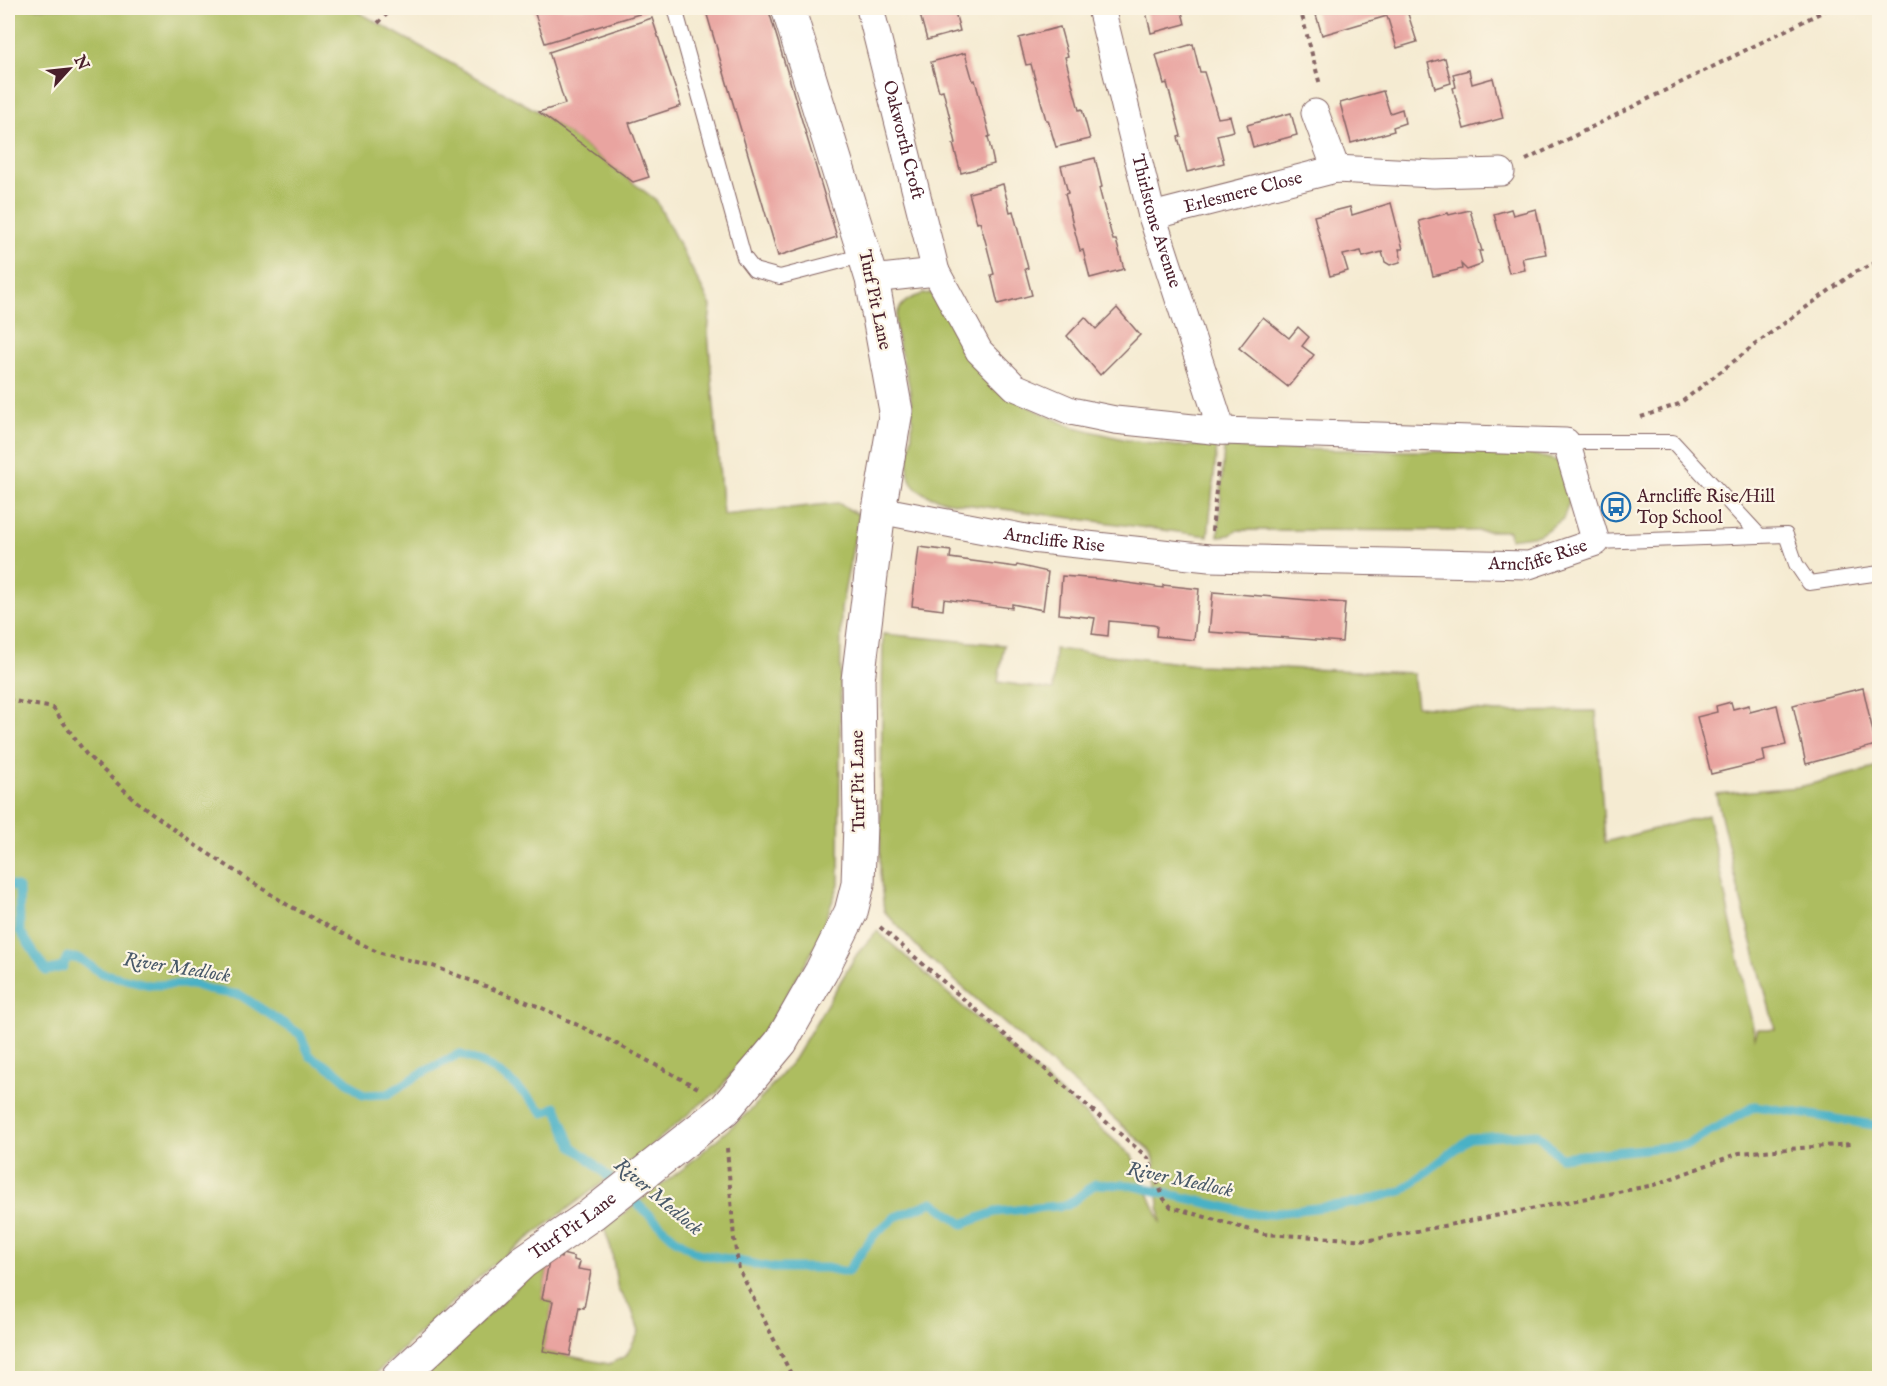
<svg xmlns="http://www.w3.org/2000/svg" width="1887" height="1386" font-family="'IM FELL English',serif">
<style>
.green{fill:#adbd60;stroke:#7c6e46;stroke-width:1.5}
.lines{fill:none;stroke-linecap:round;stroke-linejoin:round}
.stream{stroke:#48b1c6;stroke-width:9}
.building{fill:#e9a4a0}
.service-casing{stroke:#866665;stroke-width:16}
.minor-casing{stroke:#866665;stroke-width:29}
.tertiary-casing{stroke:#866665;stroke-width:35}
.path{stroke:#866665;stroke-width:4;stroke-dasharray:4.5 4.5;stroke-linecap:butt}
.service{stroke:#fff;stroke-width:14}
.minor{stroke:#fff;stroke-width:27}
.tertiary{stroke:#fff;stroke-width:33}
.labels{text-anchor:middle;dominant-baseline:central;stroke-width:4.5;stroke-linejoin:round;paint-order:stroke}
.street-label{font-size:18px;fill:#4a1f2b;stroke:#fcf5e5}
.poi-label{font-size:18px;fill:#4a1f2b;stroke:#fcf5e5;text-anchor:start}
.water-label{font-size:20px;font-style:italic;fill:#495969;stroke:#fcf5e5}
</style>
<rect width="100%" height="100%" fill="#fcf5e5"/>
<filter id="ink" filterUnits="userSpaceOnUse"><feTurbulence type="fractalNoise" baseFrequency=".0167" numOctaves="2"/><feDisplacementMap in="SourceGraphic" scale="12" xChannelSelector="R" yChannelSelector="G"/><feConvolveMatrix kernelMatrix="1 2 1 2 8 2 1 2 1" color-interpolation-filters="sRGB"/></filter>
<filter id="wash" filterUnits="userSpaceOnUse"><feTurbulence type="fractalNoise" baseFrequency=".008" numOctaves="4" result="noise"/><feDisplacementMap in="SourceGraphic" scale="24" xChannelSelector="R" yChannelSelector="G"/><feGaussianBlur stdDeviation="1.35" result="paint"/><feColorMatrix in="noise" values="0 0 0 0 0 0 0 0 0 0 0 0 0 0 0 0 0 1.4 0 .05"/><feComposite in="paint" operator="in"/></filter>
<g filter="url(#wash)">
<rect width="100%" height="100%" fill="#f5ebd2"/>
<!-- green -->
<g class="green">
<path d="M8 8H351L539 112 656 200 711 306 708 332 723 515 838 503 859 515 841 609 839 884 815 947 774 1016 717 1093 703 1102 642 1153 490 1267 371 1378H8Z"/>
<path d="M930 293 946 302 1027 406 1070 426 1127 440 1177 446H1217L1208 536 949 502C935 498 916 494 910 479 905 465 911 447 912 433 913 420 912 404 910 391 908 371 893 337 896 318 899 301 915 295 930 293Z"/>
<path d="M1224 448 1528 453 1558 461 1572 494 1563 519 1539 535 1510 539 1509 531 1237 530 1230 535 1218 536Z"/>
<path d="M883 634 1004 645 998 682 1053 690 1055 649 1198 665 1413 673 1417 706 1498 712 1596 711 1605 842 1708 815 1755 1037 1758 1029H1775L1740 897 1716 794 1799 787 1879 767V1378H421L550 1256 542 1299 553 1301 543 1351 609 1364 626 1356 639 1332 632 1310 618 1290 611 1248 604 1228 684 1168 753 1108 794 1059 857 954 877 931 1132 1156 1161 1223 1154 1158 1148 1148 922 952 884 911 880 873Z"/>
</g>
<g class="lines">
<!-- stream -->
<path class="stream" d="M8 884 19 888 20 931 46 971 63 967 67 957 80 959 101 973 150 985 192 984 214 991 240 995 300 1034 310 1056 335 1071 363 1095 388 1094 420 1074 459 1054C497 1066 516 1085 544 1113L556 1107 572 1146 588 1158 674 1238 697 1253 773 1268H826L847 1272 874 1235 895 1217 933 1202 963 1224 995 1212 1068 1205 1095 1184 1130 1185 1259 1215 1356 1203 1402 1191 1470 1138 1537 1134 1560 1157 1687 1145 1755 1106 1880 1126"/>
</g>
<g id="blocks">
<!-- building -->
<g class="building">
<path d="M533 8H648L649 11 545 43Z"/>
<path d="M705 8H768L837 237 778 256Z"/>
<path d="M922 8H954L960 31 927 40 919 11 922 10Z"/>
<path d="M1021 8H1043L1023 13Z"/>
<path d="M1145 8H1181L1185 24 1151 33Z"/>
<path d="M1314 8H1420L1421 10 1408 14 1417 42 1397 48 1387 16 1322 35Z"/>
<path d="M652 18 681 106 629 123 649 177 633 182 539 112 565 104 549 52Z"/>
<path d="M1060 27 1068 56 1065 57 1079 110 1082 109 1090 139 1056 147 1048 120H1046L1031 64 1026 65 1019 38Z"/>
<path d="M1193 44 1200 72H1204L1218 118 1230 116 1234 131 1217 135 1224 163 1187 172 1178 137 1181 136 1167 83 1164 84 1156 55Z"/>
<path d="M965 53 973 81 975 80 990 136 988 137 994 164 961 173 953 144 956 143 943 90 939 91 931 62Z"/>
<path d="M1445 58 1451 83 1435 88 1428 63Z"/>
<path d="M1469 70 1472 84 1493 78 1503 118 1464 129 1453 88 1456 87 1453 74Z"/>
<path d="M1383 91 1390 113 1402 109 1405 123 1393 127 1394 131 1351 143 1340 103Z"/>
<path d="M1291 113 1297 135 1253 147 1247 125Z"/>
<path d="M1095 158 1102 187 1099 188 1106 215 1113 240H1116L1124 269 1090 278 1083 250 1080 251 1065 194 1068 193 1061 166Z"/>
<path d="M1003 184 1010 212 1013 211 1028 268 1025 269 1032 295 998 304 991 275 994 274 987 247 980 222 977 223 969 193Z"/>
<path d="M1391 203 1403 249H1399L1401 257 1400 262 1390 265 1385 262 1382 252 1363 257 1361 251 1343 255 1348 271 1330 276 1314 216 1350 207 1352 215Z"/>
<path d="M1511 209 1513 215 1536 209 1546 254 1522 258 1525 270 1509 273 1494 214Z"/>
<path d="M1470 210 1482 251H1479L1482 262 1478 266 1467 270 1461 264 1462 269 1433 276 1419 221 1448 213 1449 215Z"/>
<path d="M1117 308 1140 335 1100 375 1067 336 1085 317 1096 329Z"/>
<path d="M1263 317 1289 338 1298 327 1309 337 1302 346 1314 355 1288 387 1239 348Z"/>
<path d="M919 547 951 551 950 558 1016 567 1017 565 1048 572 1043 610 1012 604V608L944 599 943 610 912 606Z"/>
<path d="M1062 576 1099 579 1163 588V585L1199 589 1194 640 1156 636 1157 626 1153 625 1109 621 1108 636 1092 634 1095 618 1059 614Z"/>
<path d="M1213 592 1345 603 1342 642 1209 632Z"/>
<path d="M1863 688 1876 745 1806 764 1793 705Z"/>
<path d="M1731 702 1733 709 1749 705 1750 712 1777 705 1786 745 1763 750 1765 761 1711 774 1697 717 1717 712 1716 706Z"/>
<path d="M562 1254 574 1257V1260L580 1262 578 1269 591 1271 584 1308 579 1307 570 1356 543 1351 553 1301 542 1299 550 1256 561 1258Z"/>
</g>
</g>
</g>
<g filter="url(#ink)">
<use href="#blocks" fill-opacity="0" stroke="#866665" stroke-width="1.5"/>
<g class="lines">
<!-- service casing -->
<g class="service-casing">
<g id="service">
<path d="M675 8 744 257 754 270 780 277 865 255"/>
<path d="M1566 442H1673L1760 536"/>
<path d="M1596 542 1786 535 1796 564 1809 583 1880 573"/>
</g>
</g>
<!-- minor casing -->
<g class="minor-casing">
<g id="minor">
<path id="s1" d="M870 8 936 272 872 279"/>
<path id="s2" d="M1101 8 1152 216 1222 431"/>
<path d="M1315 113 1336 169"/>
<path id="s3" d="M1152 216 1336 169 1434 174 1501 172"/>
<path id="s4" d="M879 510 1031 539 1209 558 1529 565 1596 542 1566 442 1222 431 1115 420 1071 411 1015 387 979 351 936 272"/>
</g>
</g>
<!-- tertiary casing -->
<g class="tertiary-casing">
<g id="tertiary">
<path id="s5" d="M398 1378 523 1262 592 1214 725 1109 781 1042 821 972 851 912 858 884 860 823 858 680 879 510 896 411 872 279 788 8"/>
</g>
</g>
<!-- path -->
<g class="path">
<path d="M1300 8 1320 85"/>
<path d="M378 23 393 8"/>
<path d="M1526 160 1830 8"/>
<path d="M1641 417 1679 404 1761 340 1855 272 1880 261"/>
<path d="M1212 531 1219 460"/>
<path d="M8 700 53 708 86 754 136 801 192 843 286 904 377 952 433 966 540 1007 615 1043 698 1088"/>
<path d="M880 927 1148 1158 1164 1199 1171 1207 1264 1234 1371 1240 1654 1185 1739 1153 1850 1144"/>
<path d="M727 1148 734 1239 739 1269 793 1378"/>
</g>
<!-- service -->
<use href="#service" class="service"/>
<!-- minor -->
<use href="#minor" class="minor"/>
<!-- tertiary -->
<use href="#tertiary" class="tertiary"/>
</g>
</g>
<!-- icons -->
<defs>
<g id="bus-ring" transform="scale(1.5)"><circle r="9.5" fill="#fcf5e5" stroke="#1f6fb2" stroke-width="1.5"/><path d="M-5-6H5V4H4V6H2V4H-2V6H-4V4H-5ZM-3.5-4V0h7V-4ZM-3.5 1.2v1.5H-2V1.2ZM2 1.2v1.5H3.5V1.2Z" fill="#1f6fb2"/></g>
</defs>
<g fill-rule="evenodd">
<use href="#bus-ring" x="1616" y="507"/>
</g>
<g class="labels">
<!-- street labels -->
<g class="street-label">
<text stroke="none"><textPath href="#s1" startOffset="136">Oakworth Croft</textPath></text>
<text stroke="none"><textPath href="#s3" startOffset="94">Erlesmere Close</textPath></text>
<text stroke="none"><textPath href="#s2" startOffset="220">Thirlstone Avenue</textPath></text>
<text transform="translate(874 300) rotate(78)">Turf Pit Lane</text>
<text stroke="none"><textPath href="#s4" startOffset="178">Arncliffe Rise</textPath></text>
<text stroke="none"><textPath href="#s4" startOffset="664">Arncliffe Rise</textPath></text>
<text transform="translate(859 781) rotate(-91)">Turf Pit Lane</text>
<text stroke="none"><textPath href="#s5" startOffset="232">Turf Pit Lane</textPath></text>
</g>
<!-- poi labels -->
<g class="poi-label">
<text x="1637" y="497">Arncliffe Rise/Hill<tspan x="1637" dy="21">Top School</tspan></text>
</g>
<!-- water labels -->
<g class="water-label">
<text transform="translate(177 968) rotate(9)">River Medlock</text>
<text transform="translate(1180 1180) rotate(12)">River Medlock</text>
<text transform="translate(658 1197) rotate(40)">River Medlock</text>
</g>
</g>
<!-- margin -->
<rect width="1887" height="1386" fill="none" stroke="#fcf5e5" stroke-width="30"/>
<!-- north arrow -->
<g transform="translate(69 69) rotate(63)" stroke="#fcf5e5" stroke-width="4.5" paint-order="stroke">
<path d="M0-4.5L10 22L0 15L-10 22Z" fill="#4a1f2b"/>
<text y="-9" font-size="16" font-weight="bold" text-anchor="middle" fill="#4a1f2b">N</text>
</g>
</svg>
